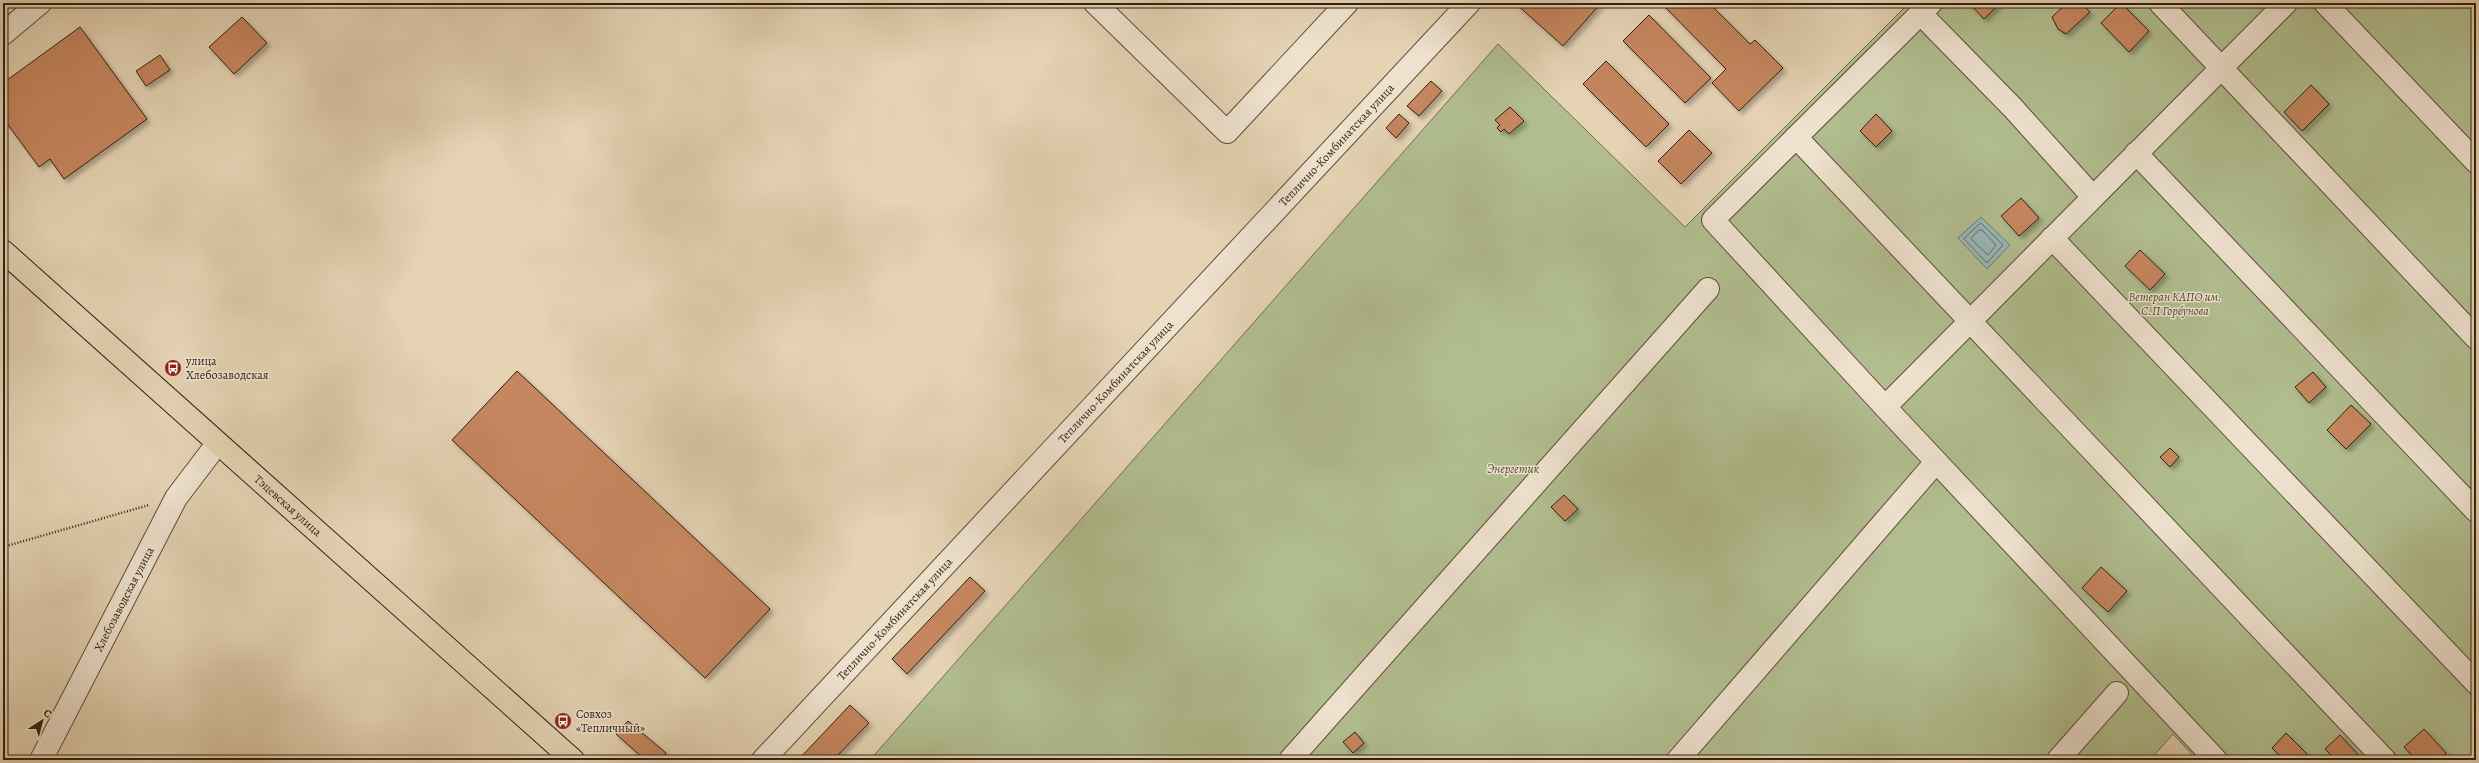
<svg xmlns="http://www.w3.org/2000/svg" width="2479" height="763" font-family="Alegreya,serif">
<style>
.green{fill:#b1bd8f;stroke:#706e50}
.water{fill:#99b6b6;stroke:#6f7a74}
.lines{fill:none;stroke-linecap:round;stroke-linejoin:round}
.shore{stroke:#646b63;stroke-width:1}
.building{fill:#c6865e;stroke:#302010;filter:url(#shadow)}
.minor-casing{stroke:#5d4d39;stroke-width:24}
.major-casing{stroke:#302010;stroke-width:24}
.path{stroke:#302010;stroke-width:2.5;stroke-dasharray:1 2;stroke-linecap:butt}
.minor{stroke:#eee2ce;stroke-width:22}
.major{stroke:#e5d3b4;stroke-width:22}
.labels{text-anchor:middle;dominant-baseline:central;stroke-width:3;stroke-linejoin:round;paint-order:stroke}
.street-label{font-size:12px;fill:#302010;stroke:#eee2ce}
.park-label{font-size:12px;font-style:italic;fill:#504730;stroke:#eee2ce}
.poi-label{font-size:12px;fill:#302010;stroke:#eee2ce;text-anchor:start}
</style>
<defs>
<filter id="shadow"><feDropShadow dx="3.5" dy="3.5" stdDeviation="2" flood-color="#0004"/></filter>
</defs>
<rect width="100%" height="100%" fill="#e5d3b4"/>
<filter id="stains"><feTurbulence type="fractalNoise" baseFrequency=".005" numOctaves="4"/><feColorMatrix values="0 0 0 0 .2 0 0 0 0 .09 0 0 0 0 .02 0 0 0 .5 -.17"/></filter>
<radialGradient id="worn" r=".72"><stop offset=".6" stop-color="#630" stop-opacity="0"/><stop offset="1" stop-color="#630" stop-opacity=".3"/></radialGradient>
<!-- green -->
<path class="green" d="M1909 3H2476V760H2197L2173 734 2150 760H870L1498 44 1685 227Z"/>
<!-- water -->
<path class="water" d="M1981 217 2010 245 1987 269 1958 238Z"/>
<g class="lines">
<!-- shore -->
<g class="shore">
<path d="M1981 223 2003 245 1987 263 1964 239Z"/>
<path d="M1979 230H1982L1996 245 1988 255 1971 239Z"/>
</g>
</g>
<!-- building -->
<g class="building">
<path d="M1515 3H1601L1563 46Z"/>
<path d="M1661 3H1709L1750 44 1755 40 1783 68 1739 111 1712 83 1726 69Z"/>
<path d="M1969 3H2000L1984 19Z"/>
<path d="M2067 3H2081L2090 12 2066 34 2058 29 2052 17Z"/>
<path d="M2121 3 2149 31 2129 52 2101 23Z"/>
<path d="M1649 15 1711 78 1685 103 1623 41Z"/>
<path d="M242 17 267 43 234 74 209 47Z"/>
<path d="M80 27 147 119 64 179 50 159 39 167 3 118V83Z"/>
<path d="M160 55 170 70 146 86 136 71Z"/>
<path d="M1606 61 1669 124 1646 147 1583 84Z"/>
<path d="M1431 81 1442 91 1419 116 1407 106Z"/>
<path d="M2311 85 2329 104 2302 131 2284 112Z"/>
<path d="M1510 107 1524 121 1509 134 1504 129 1501 132 1497 128 1500 125 1495 120Z"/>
<path d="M1399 114 1409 123 1396 138 1386 128Z"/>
<path d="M1876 114 1892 131 1876 147 1860 131Z"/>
<path d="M1689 130 1712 153 1681 184 1658 161Z"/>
<path d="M2021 198 2039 218 2019 236 2001 216Z"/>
<path d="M2140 250 2165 274 2150 290 2125 266Z"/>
<path d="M517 371 770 609 705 678 452 440Z"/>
<path d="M2313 372 2326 387 2309 403 2295 387Z"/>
<path d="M2351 405 2371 424 2346 449 2327 430Z"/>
<path d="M2170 448 2179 457 2170 467 2160 457Z"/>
<path d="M1564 495 1578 509 1565 521 1551 507Z"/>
<path d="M2101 567 2127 591 2108 612 2082 588Z"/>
<path d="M970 577 985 591 907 674 892 659Z"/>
<path d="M850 705 869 723 833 760H798Z"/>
<path d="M628 721 666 753 660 760H645L616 734Z"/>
<path d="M2424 729 2446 753 2439 760H2416L2404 747Z"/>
<path d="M1355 732 1364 743 1353 753 1343 742Z"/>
<path d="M2286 733 2310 757 2307 760H2284L2272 748Z"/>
<path d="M2340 735 2363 760H2336L2325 749Z"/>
</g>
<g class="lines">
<!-- minor casing -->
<g class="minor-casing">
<g id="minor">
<path d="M1095 3 1227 132 1347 3"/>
<path d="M1931 3 1713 220 1885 407 2216 760"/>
<path d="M2160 3 2476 338"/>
<path d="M2325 3 2476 162"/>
<path d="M1920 13 2013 108 2093 197"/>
<path d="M3 34 40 3"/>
<path d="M1796 137 2385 760"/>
<path d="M2136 153 2476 511"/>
<path d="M2052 238 2476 683"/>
<path d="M1885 407 2286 3"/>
<path id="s1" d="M41 760 176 498 217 444"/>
<path id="s2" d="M763 760 1469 3"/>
<path d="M1290 760 1708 289"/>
<path d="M1678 760 1936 462"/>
<path d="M2058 760 2117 693"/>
</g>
</g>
<!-- major casing -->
<g class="major-casing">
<g id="major">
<path id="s3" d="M3 251 573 760"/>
</g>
</g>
<!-- path -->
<path class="path" d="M3 547 149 505"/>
<!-- minor -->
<use href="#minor" class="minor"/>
<!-- major -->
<use href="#major" class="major"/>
</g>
<!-- icons -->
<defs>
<g id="bus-disc" transform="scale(0.9)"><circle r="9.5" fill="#8f2418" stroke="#eee2ce"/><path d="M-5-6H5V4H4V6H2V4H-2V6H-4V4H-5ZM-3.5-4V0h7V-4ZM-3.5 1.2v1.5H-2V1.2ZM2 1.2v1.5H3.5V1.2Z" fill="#fff"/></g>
</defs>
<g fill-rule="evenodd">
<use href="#bus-disc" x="173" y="368"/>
<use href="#bus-disc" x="563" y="721"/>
</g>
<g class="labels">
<!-- street labels -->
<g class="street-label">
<text stroke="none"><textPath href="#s2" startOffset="841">Теплично-Комбинатская улица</textPath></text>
<text stroke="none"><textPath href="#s2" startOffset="517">Теплично-Комбинатская улица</textPath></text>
<text stroke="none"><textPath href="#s3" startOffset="382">Тэцевская улица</textPath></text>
<text stroke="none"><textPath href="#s1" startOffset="181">Хлебозаводская улица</textPath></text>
<text stroke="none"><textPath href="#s2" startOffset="193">Теплично-Комбинатская улица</textPath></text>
</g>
<!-- park labels -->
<g class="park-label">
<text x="2175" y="297">Ветеран КАПО им.<tspan x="2175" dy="14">С.П Горбунова</tspan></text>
<text x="1513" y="469">Энергетик</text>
</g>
<!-- poi labels -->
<g class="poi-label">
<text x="186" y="361">улица<tspan x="186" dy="14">Хлебозаводская</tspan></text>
<text x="576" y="714">Совхоз<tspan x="576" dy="14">«Тепличный»</tspan></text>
</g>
</g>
<!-- margin -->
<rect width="2479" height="763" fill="none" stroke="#e5d3b4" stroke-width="16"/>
<rect x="4" y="4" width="2471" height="755" fill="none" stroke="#302010" stroke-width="2"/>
<rect x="8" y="8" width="2463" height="747" fill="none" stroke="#302010"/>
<!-- north arrow -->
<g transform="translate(42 721) rotate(36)" stroke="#eee2ce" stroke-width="3" paint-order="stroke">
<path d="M0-3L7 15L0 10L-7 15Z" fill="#302010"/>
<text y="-6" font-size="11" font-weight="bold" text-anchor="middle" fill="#302010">С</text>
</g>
<rect width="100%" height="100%" filter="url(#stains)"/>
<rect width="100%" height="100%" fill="url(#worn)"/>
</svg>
